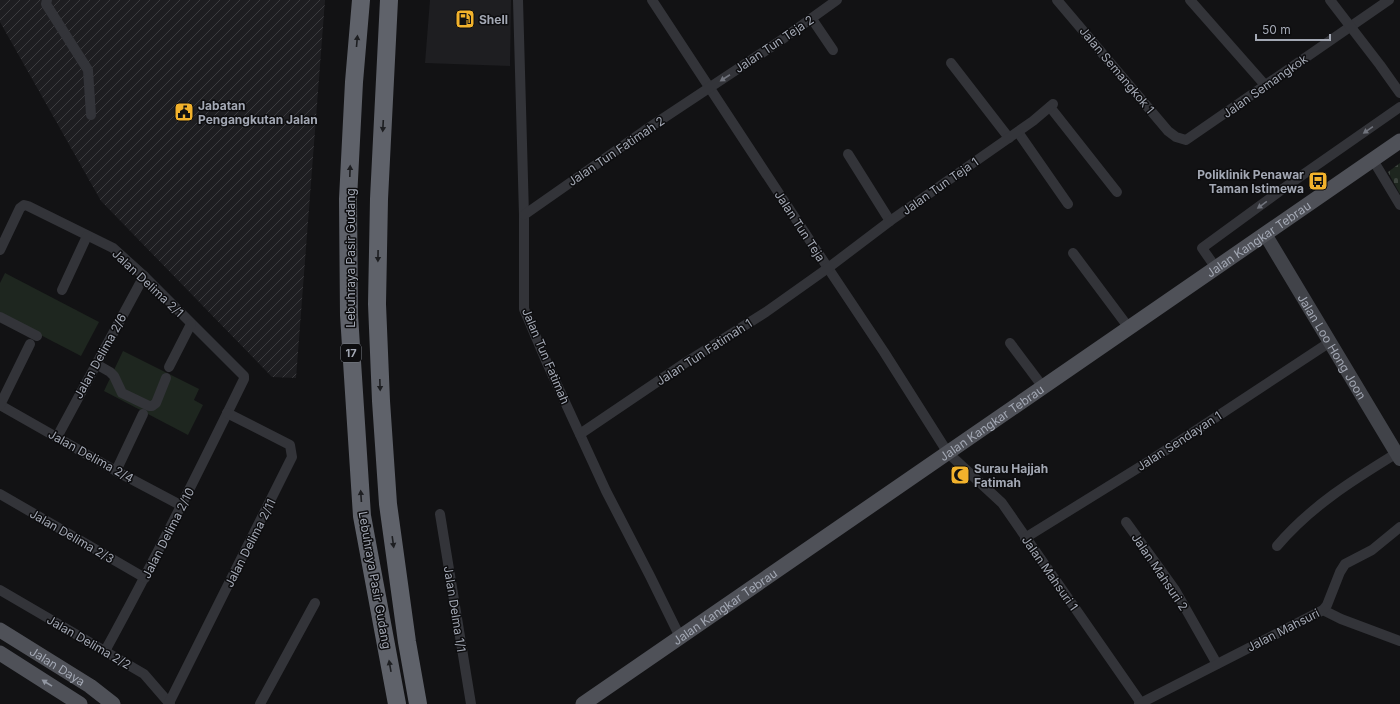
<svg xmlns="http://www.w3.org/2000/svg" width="1400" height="704" font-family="Inter,sans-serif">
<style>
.built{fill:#1e1e21}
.industrial{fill:url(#industrial-furrows)}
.grass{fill:#1e261f}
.cemetery{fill:url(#cemetery-stones)}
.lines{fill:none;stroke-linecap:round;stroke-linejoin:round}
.street{stroke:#333439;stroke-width:10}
.secondary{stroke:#414349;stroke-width:14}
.primary{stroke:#4f5158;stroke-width:15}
.highway{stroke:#5f626a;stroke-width:18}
.oneway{fill:#1d1e21}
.oneway2{fill:#71747d}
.oneway3{fill:#9297a2}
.labels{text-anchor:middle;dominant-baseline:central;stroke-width:3;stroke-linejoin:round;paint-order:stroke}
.shield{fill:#0d0d0f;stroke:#767a82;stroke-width:1}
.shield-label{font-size:11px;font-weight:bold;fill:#a3a8b4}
.poi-label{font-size:12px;font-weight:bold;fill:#a3a8b4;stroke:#0d0d0f;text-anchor:start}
.street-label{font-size:12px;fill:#a3a8b4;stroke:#0d0d0f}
</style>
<defs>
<pattern id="industrial-furrows" width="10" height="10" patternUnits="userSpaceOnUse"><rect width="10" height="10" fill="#1e1e21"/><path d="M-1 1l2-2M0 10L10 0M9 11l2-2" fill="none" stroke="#3c3c3f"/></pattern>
<pattern id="cemetery-stones" width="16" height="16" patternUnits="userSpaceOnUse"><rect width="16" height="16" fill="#1e261f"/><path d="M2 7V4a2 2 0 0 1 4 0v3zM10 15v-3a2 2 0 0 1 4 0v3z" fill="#3c433d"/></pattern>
</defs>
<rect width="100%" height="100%" fill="#121214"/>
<!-- built -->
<path class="built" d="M430 0H511L510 66 425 63Z"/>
<!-- industrial -->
<path class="industrial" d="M0 0H325L296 378 272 377 101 201 0 22Z"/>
<!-- grass -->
<g class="grass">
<path d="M5 273 99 322 81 356 0 314V283Z"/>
<path d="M123 351 199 389 194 400 203 405 188 435 104 391Z"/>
</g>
<!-- cemetery -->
<path class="cemetery" d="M1400 163V194L1388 172Z"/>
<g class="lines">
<!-- street -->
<g class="street">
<path d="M47 0 46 4 88 70 91 115"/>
<path d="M518 0 524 215V309L547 363 606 491 650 576 680 637"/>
<path d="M652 0 828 268 884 352 948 453 1002 503 1141 703"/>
<path d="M1057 0 1168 131 1176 137 1186 140 1389 0"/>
<path d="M1190 0 1265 85"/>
<path d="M1330 0 1380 65 1400 93"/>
<path d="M812 19 833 50"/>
<path d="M951 63 1009 138"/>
<path d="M1050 107 1117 192"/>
<path d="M1018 132 1068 204"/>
<path d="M848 154 890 221"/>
<path d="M1373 160 1400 205"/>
<path d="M524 215 644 131 777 43 837 0"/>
<path d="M0 250 20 208 24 205 28 206 113 248 144 276 244 376V379C199 471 154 562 105 651"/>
<path d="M1073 253 1129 328"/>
<path d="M1216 268 1202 248 1291 183 1400 107"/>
<path d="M62 290 87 236"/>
<path d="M0 317 37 336"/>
<path d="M1010 343 1043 387"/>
<path d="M96 364 110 372 114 376 122 393 149 406H152L156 403 166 378"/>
<path d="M169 367 191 324"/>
<path d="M0 405 116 471 182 506"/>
<path d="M0 405 30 344"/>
<path d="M580 434 685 363 766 312 828 268 890 221 1033 121 1053 104"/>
<path d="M57 437 144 276"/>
<path d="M116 471 143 414"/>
<path d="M0 494 145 578"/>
<path d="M440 514 471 704"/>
<path d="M1126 522 1175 590 1217 664"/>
<path d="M1025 538 1151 460 1330 342"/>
<path d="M1277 546C1311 506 1353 480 1397 453"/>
<path d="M0 590 144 674 170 704"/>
<path d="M1323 610 1341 619 1400 641"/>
<path d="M169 703 292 457 290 445 227 413"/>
<path d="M260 704 315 603"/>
<path d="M1139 704 1323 610 1327 605 1340 572 1345 564 1372 550 1400 527"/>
</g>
<!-- secondary -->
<path class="secondary" id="s1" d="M1265 234 1400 459"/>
<!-- primary -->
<g class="primary">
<path id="s2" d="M0 630 90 686 113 704"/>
<path d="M0 653 80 704"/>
<path id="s3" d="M583 704 1400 141"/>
</g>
<!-- highway -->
<g class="highway">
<path d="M361 0 354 82 348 199 349 315 362 516 397 704"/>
<path d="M389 0 379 199 377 304 381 401 388 504 407 642 418 704"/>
</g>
</g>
<!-- one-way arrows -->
<defs><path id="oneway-solid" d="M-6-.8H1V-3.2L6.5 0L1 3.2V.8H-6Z"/></defs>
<g class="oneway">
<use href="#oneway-solid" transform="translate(357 41) rotate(-85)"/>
<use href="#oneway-solid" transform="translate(383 126) rotate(93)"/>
<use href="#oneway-solid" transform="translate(350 171) rotate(-88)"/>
<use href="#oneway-solid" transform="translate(378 256) rotate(91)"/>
<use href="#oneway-solid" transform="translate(380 385) rotate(88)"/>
<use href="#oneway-solid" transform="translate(361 496) rotate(-94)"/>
<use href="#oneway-solid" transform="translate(393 542) rotate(82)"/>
<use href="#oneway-solid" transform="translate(390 666) rotate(-100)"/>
</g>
<g class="oneway2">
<use href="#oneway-solid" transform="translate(725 78) rotate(147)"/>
<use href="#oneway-solid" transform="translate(1368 130) rotate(145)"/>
<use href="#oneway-solid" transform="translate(1262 205) rotate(144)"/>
</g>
<use class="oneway3" href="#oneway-solid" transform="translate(47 683) rotate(-148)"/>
<!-- icons -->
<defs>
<g id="fuel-square" transform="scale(1)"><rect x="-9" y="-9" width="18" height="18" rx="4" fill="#f2b22c" stroke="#0d0d0f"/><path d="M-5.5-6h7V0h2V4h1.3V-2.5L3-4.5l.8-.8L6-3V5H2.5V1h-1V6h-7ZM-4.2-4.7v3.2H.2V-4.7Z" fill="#111"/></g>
<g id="civic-square" transform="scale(1)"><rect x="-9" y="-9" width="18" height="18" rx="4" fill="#f2b22c" stroke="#0d0d0f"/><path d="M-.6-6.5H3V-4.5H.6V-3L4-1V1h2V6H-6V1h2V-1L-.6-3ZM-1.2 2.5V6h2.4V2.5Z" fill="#111"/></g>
<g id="bus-square" transform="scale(1)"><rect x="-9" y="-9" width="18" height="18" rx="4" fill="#f2b22c" stroke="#0d0d0f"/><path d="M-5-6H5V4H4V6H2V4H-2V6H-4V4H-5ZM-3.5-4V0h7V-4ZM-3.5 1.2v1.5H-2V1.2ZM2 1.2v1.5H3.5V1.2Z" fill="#111"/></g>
<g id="mosque-square" transform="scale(1)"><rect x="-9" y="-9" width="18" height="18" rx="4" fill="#f2b22c" stroke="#0d0d0f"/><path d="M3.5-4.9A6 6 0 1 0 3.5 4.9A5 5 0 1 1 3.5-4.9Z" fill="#111"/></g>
</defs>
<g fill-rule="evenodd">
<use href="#fuel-square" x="465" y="19"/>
<use href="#civic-square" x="184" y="112"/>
<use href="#bus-square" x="1318" y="181"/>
<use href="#mosque-square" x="960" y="475"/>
</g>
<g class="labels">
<!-- shield labels -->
<rect class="shield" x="341" y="344" width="20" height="18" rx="3"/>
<g class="shield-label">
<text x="351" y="353">17</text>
</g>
<!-- poi labels -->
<g class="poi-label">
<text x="479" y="19">Shell</text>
<text x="198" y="105">Jabatan<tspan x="198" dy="14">Pengangkutan Jalan</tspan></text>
<text x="1304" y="174" text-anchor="end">Poliklinik Penawar<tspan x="1304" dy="14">Taman Istimewa</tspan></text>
<text x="974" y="468">Surau Hajjah<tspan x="974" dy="14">Fatimah</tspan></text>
</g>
<!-- street labels -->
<g class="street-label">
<text transform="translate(774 44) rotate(-34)">Jalan Tun Teja 2</text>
<text transform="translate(1117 70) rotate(50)">Jalan Semangkok 1</text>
<text transform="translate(1265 86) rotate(-35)">Jalan Semangkok</text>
<text transform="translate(616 151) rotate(-34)">Jalan Tun Fatimah 2</text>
<text transform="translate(940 186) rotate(-35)">Jalan Tun Teja 1</text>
<text transform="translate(800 226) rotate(57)">Jalan Tun Teja</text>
<text stroke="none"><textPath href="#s3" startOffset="820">Jalan Kangkar Tebrau</textPath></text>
<text transform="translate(350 258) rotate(-90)">Lebuhraya Pasir Gudang</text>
<text transform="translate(148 283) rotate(43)">Jalan Delima 2/1</text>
<text stroke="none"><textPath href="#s1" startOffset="131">Jalan Loo Hong Joon</textPath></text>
<text transform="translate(704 352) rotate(-33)">Jalan Tun Fatimah 1</text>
<text transform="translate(100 356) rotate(-61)">Jalan Delima 2/6</text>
<text transform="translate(546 356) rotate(67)">Jalan Tun Fatimah</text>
<text stroke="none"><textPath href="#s3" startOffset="496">Jalan Kangkar Tebrau</textPath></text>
<text transform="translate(1179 441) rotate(-33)">Jalan Sendayan 1</text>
<text transform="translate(91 456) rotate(29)">Jalan Delima 2/4</text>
<text transform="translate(168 533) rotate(-63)">Jalan Delima 2/10</text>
<text transform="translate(72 536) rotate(30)">Jalan Delima 2/3</text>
<text transform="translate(250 543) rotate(-63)">Jalan Delima 2/11</text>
<text transform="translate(1160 572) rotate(56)">Jalan Mahsuri 2</text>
<text transform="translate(1050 573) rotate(55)">Jalan Mahsuri 1</text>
<text transform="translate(375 580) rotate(80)">Lebuhraya Pasir Gudang</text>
<text stroke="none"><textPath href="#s3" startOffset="172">Jalan Kangkar Tebrau</textPath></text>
<text transform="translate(455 609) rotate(81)">Jalan Delma 1/1</text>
<text transform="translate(1283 630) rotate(-27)">Jalan Mahsuri</text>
<text transform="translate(89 642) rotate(30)">Jalan Delima 2/2</text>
<text stroke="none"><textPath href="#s2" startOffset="68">Jalan Daya</textPath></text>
</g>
</g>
<!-- scale -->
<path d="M1256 34v6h74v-6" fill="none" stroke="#a3a8b4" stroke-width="2"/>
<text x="1262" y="34" font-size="12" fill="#a3a8b4" stroke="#0d0d0f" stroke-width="3" paint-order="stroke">50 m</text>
</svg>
